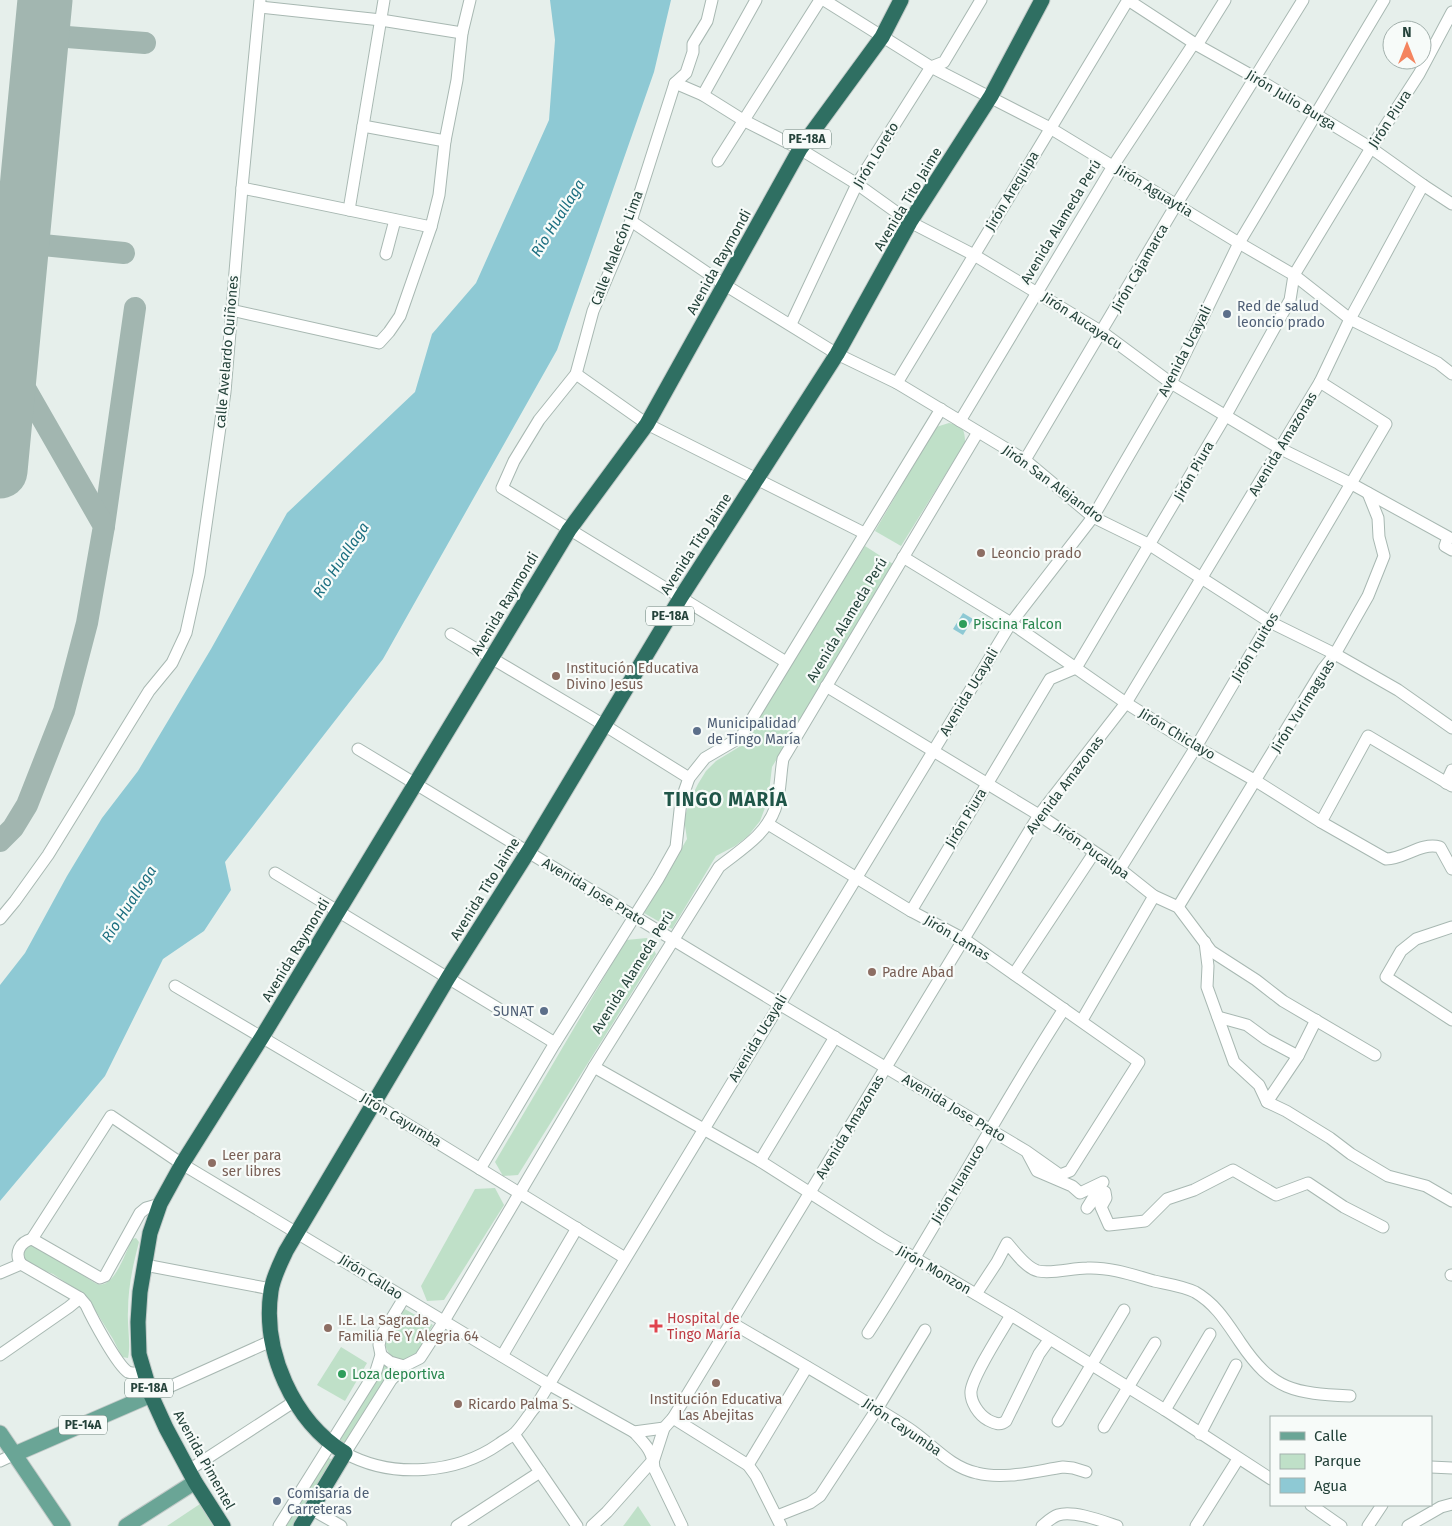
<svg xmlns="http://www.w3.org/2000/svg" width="1452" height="1526" font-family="'Fira Sans',sans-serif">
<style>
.green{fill:#bfe0c8}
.water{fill:#8ec9d4}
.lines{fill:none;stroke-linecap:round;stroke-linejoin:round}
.taxiway{stroke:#a2b6b0;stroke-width:22}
.runway{stroke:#a2b6b0;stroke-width:55}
.minor-casing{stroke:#a8b8b2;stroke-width:13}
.major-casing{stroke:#c2cac8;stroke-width:17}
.highway-casing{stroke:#c2cac8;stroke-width:17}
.minor{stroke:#fff;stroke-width:11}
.major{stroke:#6aa596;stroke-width:15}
.highway{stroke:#2f6f62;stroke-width:15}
.service-dot{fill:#5c6f8a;stroke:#f7fbf9;stroke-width:2}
.education-dot{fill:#8d6e63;stroke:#f7fbf9;stroke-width:2}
.leisure-dot{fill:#2e9e5b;stroke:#f7fbf9;stroke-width:2}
.health-dot{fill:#e0444e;stroke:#f7fbf9;stroke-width:2}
.labels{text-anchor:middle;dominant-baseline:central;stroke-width:4.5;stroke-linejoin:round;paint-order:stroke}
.shield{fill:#f7fbf9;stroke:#637a73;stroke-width:1}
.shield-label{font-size:12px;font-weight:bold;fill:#24423a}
.street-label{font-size:14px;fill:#24423a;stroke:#f7fbf9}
.service-label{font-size:14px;fill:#4e5e75;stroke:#f7fbf9;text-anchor:start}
.education-label{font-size:14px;fill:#785e54;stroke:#f7fbf9;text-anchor:start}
.leisure-label{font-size:14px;fill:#27864d;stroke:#f7fbf9;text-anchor:start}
.health-label{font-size:14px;fill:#be3a42;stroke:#f7fbf9;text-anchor:start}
.water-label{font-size:15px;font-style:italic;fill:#1c6f80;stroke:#f7fbf9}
.district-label{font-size:19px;font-weight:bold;letter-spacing:1px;fill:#1f5548;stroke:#f7fbf9}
</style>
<rect width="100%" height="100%" fill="#e6efeb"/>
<!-- green -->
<g class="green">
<path d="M949 423C962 425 965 429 965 443L901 546 875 531 936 427Z"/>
<path d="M865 546 893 564 772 767 768 800 760 821 748 836 735 846 716 856 672 929 644 913 687 839 684 819 691 798 698 784 706 771 716 761 739 747Z"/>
<path d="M647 938 656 954 518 1175 503 1176 495 1162 626 940Z"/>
<path d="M495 1188 504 1205 444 1300 427 1301 421 1286 475 1189Z"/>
<path d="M136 1238 139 1242C133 1265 128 1287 128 1311 127 1326 131 1343 128 1358L122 1357 113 1339 87 1297 53 1274 32 1266 26 1262 22 1250 30 1245H35L95 1283C113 1293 126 1251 132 1239Z"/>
<path d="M403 1308 433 1325C425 1338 416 1365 397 1359 390 1356 387 1351 385 1344L388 1334Z"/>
<path d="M341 1347 367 1363 345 1401 317 1385Z"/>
<path d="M385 1365 388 1366 390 1372 345 1444 339 1441V1437L382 1366Z"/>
<path d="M329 1458 333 1460 296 1526H285L325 1460Z"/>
<path d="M200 1504 213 1526H167Z"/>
<path d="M638 1506 651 1526H623L624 1525Z"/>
</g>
<!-- water -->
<g class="water">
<path d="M550 0H671L654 72 557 350 383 659 225 862 231 890 204 931 163 959 105 1076 0 1201V985L25 953 67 876 102 818 138 771 211 649 287 513 415 392 432 334 476 283 549 120 555 40Z"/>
<path d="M963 613 973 619 963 635 953 629Z"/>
</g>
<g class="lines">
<!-- taxiway -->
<g class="taxiway">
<path d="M41 35 145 43"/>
<path d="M22 243 124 253"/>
<path d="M104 526 135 308"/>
<path d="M0 841 13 828 27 805 64 711 87 623 104 526 10 362"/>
</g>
<!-- runway -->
<path class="runway" d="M0 471 45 0"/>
<!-- minor casing -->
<g class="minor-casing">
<g id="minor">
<path d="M712 0 707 21 693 44V52L686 73 675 83 631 221 593 311 576 374 539 420 514 461 502 488 786 662"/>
<path d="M824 0 931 67 1050 128 1239 243 1294 275 1350 319 1438 363 1452 374"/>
<path d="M1128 0 1197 45 1256 78 1371 148 1423 185 1452 204"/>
<path d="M260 7 381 20 462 33"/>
<path d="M1197 45 1225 0"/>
<path d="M675 83 703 95 743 120 800 149 857 184 910 222 974 255 1102 332 1171 383 1281 449 1350 483 1448 537 1445 546 1452 550"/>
<path d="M703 95 756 0"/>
<path d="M363 126 445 141"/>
<path d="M718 161 820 0"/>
<path d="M242 188 431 227"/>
<path d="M349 210 384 0"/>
<path d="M631 221 725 285 837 354 897 383 1025 460 1093 517 1150 545 1270 622 1335 654 1398 690 1452 728"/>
<path d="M386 254 395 220"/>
<path d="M231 310 379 343 389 332 400 316 431 227 439 195 445 141 457 80 462 33 470 0"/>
<path d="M791 324 857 184 931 67 944 62 981 0"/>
<path d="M576 374 647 424 864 533"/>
<path d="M897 383 1128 0"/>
<path d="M960 421 1113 166 1194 43"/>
<path d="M978 432 783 759C780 775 781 793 775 809 765 836 740 850 719 867L594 1067 444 1321 420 1358 404 1366 391 1380 345 1453C392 1479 456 1474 499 1444 504 1440 511 1437 515 1433 523 1425 529 1414 536 1406L1011 623 1093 517 1171 383 1239 243 1384 0"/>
<path d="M1025 460 1176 205 1303 0"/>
<path d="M903 557 1011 623 1126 703 1196 747 1256 781 1321 822 1386 859C1405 859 1420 842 1440 847L1452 869"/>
<path d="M451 634 604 725 689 778"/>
<path d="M826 686 1039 815 1120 869 1154 896 1178 907 1211 951 1256 980 1283 1001 1375 1055"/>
<path d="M358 749 779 1004 1026 1151 1060 1175 1070 1171 1139 1062 964 939 911 911 768 824"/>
<path d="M1446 783 1452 770"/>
<path d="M1321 822 1368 736 1452 786"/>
<path d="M1120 869 1196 747 1386 424 1320 382"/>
<path d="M275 873 555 1043"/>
<path d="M1178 907 1323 669 1335 654 1368 596 1384 556 1379 537 1378 518 1368 493"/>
<path d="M911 911 1050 679 1076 668 1226 415 1290 300 1294 275 1371 148 1419 74 1452 12"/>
<path d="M0 919 15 901 48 855 149 691 172 663 186 633 199 574 225 392 242 188 260 0"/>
<path d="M1452 927 1416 939 1401 951 1386 977 1452 1020"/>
<path d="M1205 942 1208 966 1207 987 1234 1062 1259 1085 1267 1102 1286 1111 1330 1138 1351 1154 1388 1176 1426 1186 1452 1201"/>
<path d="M1014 974 1094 853"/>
<path d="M175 986 373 1103 625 1258"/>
<path d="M1218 1017 1247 1025 1266 1039 1298 1056"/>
<path d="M1082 1020 1154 896"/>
<path d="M594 1067 760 1161 881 1238 1011 1315 1165 1410 1271 1479"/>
<path d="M1267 1102 1298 1056 1316 1020"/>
<path d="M1028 1154 1037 1171 1072 1186 1080 1193 1103 1182 1087 1208 1101 1191 1105 1192 1106 1198 1101 1207 1109 1225 1145 1221 1167 1199 1194 1190 1233 1170 1276 1195 1308 1183 1344 1207 1383 1227"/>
<path d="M760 1161 835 1037"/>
<path d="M480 1169 555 1043 658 879 676 847 681 801 689 778 705 758 741 737 941 409"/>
<path d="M32 1239 111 1116 182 1164 550 1385 634 1432 664 1428"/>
<path d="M21 1264C14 1253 20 1242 32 1239L100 1278 105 1276 140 1213 146 1208 160 1204"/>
<path d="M21 1264 80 1298 86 1305C92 1318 117 1365 128 1372 133 1374 139 1373 144 1373"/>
<path d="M145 1265 271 1289"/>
<path d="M0 1273 21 1264"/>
<path d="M1451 1275H1452"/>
<path d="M976 1294 997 1262 1007 1243C1015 1252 1026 1268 1038 1271 1053 1274 1072 1268 1087 1268 1110 1267 1133 1275 1154 1281 1168 1284 1183 1286 1195 1292 1216 1304 1227 1323 1240 1342 1273 1391 1294 1393 1350 1396"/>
<path d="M1011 1315C1001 1332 973 1375 971 1391 970 1402 979 1415 988 1420 994 1423 1000 1426 1006 1421L1039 1354 1049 1340"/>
<path d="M732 1323C790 1357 850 1391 908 1428 931 1443 949 1467 977 1473 1004 1480 1036 1471 1063 1467L1073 1468 1086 1472"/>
<path d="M868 1333C937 1227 995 1115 1064 1009"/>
<path d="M0 1355 69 1307 80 1298"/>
<path d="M381 1355 390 1362 404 1366"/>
<path d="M502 1356 577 1228"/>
<path d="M151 1395 271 1341"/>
<path d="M1165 1410 1210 1334"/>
<path d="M673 1418 748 1465 756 1476 781 1526"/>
<path d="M1058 1421 1124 1310"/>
<path d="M1104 1427 1155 1343"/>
<path d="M634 1432C645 1444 653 1451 654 1468L682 1526"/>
<path d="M514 1434 577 1526"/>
<path d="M1200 1434 1236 1365"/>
<path d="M0 1461 15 1454"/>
<path d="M748 1465 807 1367"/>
<path d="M1431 1467 1452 1468"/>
<path d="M189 1470 295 1401"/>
<path d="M1311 1505 1341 1526"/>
<path d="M311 1509 341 1526"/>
<path d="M777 1516 810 1503 820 1496 877 1409 925 1330"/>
<path d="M279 1526 376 1371 381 1355 379 1345 381 1336 404 1298"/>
<path d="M457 1526 540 1472"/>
<path d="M592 1526 607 1512 654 1459 664 1428 673 1418 1039 815 1126 703 1320 382 1350 319 1423 185"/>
<path d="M1042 1526C1047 1522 1052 1517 1058 1515 1073 1510 1102 1521 1117 1526"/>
<path d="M1196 1526 1238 1459"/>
<path d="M1368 1526 1382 1505"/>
<path d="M1408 1526 1441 1507 1452 1504"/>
</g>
</g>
<!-- major casing -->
<g class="major-casing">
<g id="major">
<path d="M0 1433 63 1526"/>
<path d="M15 1454 151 1395"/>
<path d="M126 1526 195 1482"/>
</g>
</g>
<!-- highway casing -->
<g class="highway-casing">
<g id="highway">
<path d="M223 1526 195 1482 166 1428 151 1395 139 1354 138 1322 140 1292 150 1233 160 1204 182 1164 262 1037 569 530 647 424 800 149 882 37 901 0"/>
<path d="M301 1526 345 1453C293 1421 262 1351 271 1291 273 1277 280 1264 286 1251L448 978 528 852 681 597 837 354 910 222 991 96 1042 0"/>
</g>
</g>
<!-- minor -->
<use href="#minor" class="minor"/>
<!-- major -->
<use href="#major" class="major"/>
<!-- highway -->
<use href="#highway" class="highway"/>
</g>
<!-- markers -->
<g class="service-dot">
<circle cx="1227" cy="314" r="5"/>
<circle cx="697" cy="731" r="5"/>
<circle cx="544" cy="1011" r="5"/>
<circle cx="277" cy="1501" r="5"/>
</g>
<g class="education-dot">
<circle cx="981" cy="553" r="5"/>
<circle cx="556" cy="676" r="5"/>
<circle cx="872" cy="972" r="5"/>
<circle cx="212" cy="1163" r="5"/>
<circle cx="328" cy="1328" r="5"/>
<circle cx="716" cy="1383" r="5"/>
<circle cx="458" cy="1404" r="5"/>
</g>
<g class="leisure-dot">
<circle cx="963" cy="624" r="5"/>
<circle cx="342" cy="1374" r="5"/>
</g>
<path class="health-dot" d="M653.5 1318.5h5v5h5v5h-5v5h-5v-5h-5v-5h5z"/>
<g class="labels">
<!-- shield labels -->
<g class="shield">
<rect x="783" y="129.5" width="48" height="19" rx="4"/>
<rect x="646" y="606.5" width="48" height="19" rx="4"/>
<rect x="125" y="1378.5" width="48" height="19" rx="4"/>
<rect x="59" y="1415.5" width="48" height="19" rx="4"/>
</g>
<g class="shield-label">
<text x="807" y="139">PE-18A</text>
<text x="670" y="616">PE-18A</text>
<text x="149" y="1388">PE-18A</text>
<text x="83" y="1425">PE-14A</text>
</g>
<!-- street labels -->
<g class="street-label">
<text transform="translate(1291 100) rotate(31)">Jirón Julio Burga</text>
<text transform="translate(1390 119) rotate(-57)">Jirón Piura</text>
<text transform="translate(876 155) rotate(-59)">Jirón Loreto</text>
<text transform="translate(1012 191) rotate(-59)">Jirón Arequipa</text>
<text transform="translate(1154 191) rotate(31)">Jirón Aguaytia</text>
<text transform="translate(908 199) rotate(-59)">Avenida Tito Jaime</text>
<text transform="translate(1061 222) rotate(-59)">Avenida Alameda Perú</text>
<text transform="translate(617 248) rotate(-69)">Calle Malecón Lima</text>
<text transform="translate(719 262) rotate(-61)">Avenida Raymondi</text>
<text transform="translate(1140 268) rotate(-60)">Jirón Cajamarca</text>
<text transform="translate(1082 321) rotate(33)">Jirón Aucayacu</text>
<text transform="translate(1185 351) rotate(-63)">Avenida Ucayali</text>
<text transform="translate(227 352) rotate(-85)">calle Avelardo Quiñones</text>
<text transform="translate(1283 444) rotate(-59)">Avenida Amazonas</text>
<text transform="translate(1194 471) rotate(-60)">Jirón Piura</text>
<text transform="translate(1053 484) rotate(36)">Jirón San Alejandro</text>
<text transform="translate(696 544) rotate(-57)">Avenida Tito Jaime</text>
<text transform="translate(505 604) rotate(-59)">Avenida Raymondi</text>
<text transform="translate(847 620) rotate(-59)">Avenida Alameda Perú</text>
<text transform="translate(1255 647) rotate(-59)">Jirón Iquitos</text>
<text transform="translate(969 692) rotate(-59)">Avenida Ucayali</text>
<text transform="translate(1303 706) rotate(-58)">Jirón Yurimaguas</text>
<text transform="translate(1177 734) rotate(31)">Jirón Chiclayo</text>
<text transform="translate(1065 785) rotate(-53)">Avenida Amazonas</text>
<text transform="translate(966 818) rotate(-59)">Jirón Piura</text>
<text transform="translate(1092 851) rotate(35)">Jirón Pucallpa</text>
<text transform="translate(485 889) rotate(-58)">Avenida Tito Jaime</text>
<text transform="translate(594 892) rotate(31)">Avenida Jose Prato</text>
<text transform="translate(957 938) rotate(31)">Jirón Lamas</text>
<text transform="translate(296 950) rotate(-59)">Avenida Raymondi</text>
<text transform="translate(633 972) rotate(-58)">Avenida Alameda Perú</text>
<text transform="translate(758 1038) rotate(-59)">Avenida Ucayali</text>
<text transform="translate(954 1108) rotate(31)">Avenida Jose Prato</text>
<text transform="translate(401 1120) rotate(31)">Jirón Cayumba</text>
<text transform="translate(850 1127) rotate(-59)">Avenida Amazonas</text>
<text transform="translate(958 1184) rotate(-59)">Jirón Huanuco</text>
<text transform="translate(934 1270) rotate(30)">Jirón Monzon</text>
<text transform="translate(371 1277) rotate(32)">Jirón Callao</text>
<text transform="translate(902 1427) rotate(34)">Jirón Cayumba</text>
<text transform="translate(204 1460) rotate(61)">Avenida Pimentel</text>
</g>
<!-- service labels -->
<g class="service-label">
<text x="1237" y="306">Red de salud<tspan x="1237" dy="16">leoncio prado</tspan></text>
<text x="707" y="723">Municipalidad<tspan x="707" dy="16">de Tingo María</tspan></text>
<text x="534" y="1011" text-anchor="end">SUNAT</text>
<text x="287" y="1493">Comisaría de<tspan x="287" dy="16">Carreteras</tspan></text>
</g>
<!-- education labels -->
<g class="education-label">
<text x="991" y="553">Leoncio prado</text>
<text x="566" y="668">Institución Educativa<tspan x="566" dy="16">Divino Jesus</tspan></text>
<text x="882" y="972">Padre Abad</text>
<text x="222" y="1155">Leer para<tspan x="222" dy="16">ser libres</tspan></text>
<text x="338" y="1320">I.E. La Sagrada<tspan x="338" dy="16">Familia Fe Y Alegria 64</tspan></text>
<text x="716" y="1399" text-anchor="middle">Institución Educativa<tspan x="716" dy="16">Las Abejitas</tspan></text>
<text x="468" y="1404">Ricardo Palma S.</text>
</g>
<!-- leisure labels -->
<g class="leisure-label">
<text x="973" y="624">Piscina Falcon</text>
<text x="352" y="1374">Loza deportiva</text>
</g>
<!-- health labels -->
<g class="health-label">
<text x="667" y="1318">Hospital de<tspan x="667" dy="16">Tingo María</tspan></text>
</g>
<!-- water labels -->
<g class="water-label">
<text transform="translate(558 218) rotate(-58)">Río Huallaga</text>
<text transform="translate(341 560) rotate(-56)">Río Huallaga</text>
<text transform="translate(129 904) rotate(-57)">Río Huallaga</text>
</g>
<!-- district labels -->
<g class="district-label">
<text x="726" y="799">TINGO MARÍA</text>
</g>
</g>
<!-- legend -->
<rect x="1270" y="1416" width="162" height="90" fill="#f7fbf9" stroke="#a3b1ad"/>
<rect x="1280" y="1432" width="25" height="8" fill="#6aa596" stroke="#a3b1ad"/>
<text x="1314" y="1441" font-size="15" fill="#24423a">Calle</text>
<rect x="1280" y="1454" width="25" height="15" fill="#bfe0c8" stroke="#a3b1ad"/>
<text x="1314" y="1466" font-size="15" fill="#24423a">Parque</text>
<rect x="1280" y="1478" width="25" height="15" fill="#8ec9d4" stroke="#a3b1ad"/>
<text x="1314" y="1491" font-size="15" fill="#24423a">Agua</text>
<!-- north arrow -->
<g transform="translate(1407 45)"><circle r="24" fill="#f7fbf9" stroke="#a3b1ad"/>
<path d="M0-4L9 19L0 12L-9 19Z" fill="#f4845f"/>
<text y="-8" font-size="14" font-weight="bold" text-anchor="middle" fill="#24423a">N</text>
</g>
</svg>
